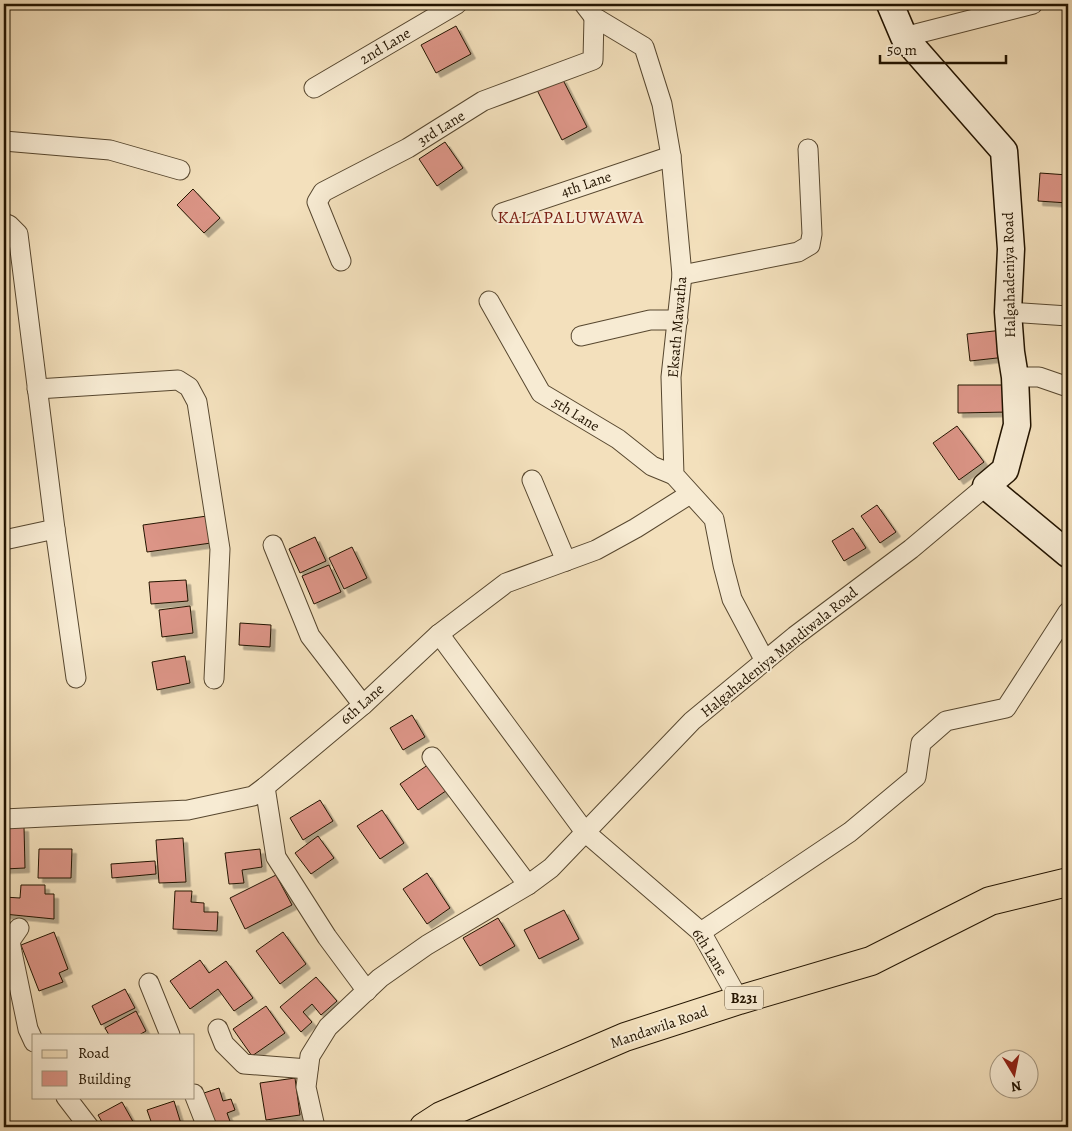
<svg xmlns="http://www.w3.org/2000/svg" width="1072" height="1131" font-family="Alegreya,serif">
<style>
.building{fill:#dc9587;stroke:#231400;filter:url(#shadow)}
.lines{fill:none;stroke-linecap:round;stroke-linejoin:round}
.street-casing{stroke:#57472f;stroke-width:21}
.secondary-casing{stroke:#231400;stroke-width:29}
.primary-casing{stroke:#231400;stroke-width:30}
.street{stroke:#f7ebd3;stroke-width:19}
.secondary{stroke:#f7ebd3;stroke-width:26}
.primary{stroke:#f3e0bc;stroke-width:28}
.labels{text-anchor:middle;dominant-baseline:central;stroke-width:4;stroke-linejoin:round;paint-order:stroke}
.shield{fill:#f7ebd3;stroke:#63543f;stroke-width:1}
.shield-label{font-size:14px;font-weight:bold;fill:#231400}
.street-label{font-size:15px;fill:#231400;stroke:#f7ebd3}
.quarter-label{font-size:18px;letter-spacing:1px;fill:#7a1f14;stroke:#f7ebd3}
</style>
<defs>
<filter id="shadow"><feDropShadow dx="4.5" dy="4.5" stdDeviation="0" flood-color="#0004"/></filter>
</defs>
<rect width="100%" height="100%" fill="#f3e0bc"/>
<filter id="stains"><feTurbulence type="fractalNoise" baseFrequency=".004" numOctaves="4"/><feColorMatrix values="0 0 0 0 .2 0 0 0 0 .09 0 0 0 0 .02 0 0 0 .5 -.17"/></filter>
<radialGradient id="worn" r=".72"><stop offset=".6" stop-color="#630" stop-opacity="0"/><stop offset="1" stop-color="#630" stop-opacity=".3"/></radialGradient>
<!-- building -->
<g class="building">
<path d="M456 26 471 54 436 73 421 45Z"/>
<path d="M562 78 587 127 562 140 537 90Z"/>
<path d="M445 142 463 168 437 186 419 159Z"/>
<path d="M1040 173 1068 175V203L1038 201Z"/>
<path d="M193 189 220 218 204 233 177 205Z"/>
<path d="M1003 330 1006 357 970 361 967 334Z"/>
<path d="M958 385H1007L1008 412 958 413Z"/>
<path d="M957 426 984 462 959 480 933 443Z"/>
<path d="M877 505 896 532 880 543 861 516Z"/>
<path d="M207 516 211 543 147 552 143 525Z"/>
<path d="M853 528 866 548 844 561 832 541Z"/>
<path d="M315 537 326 561 300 573 289 549Z"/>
<path d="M352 547 367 578 344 589 329 558Z"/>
<path d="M329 565 341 592 314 604 302 576Z"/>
<path d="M186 580 188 601 151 604 149 582Z"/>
<path d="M190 606 193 633 162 637 159 610Z"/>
<path d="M240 623 271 625 270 647 239 645Z"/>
<path d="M185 656 190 683 157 690 152 662Z"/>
<path d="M412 715 425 737 403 750 390 728Z"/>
<path d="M438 758 456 784 418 810 400 784Z"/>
<path d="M320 800 333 821 303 840 290 818Z"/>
<path d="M382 810 404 843 380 859 357 826Z"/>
<path d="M4 827H24L25 868 4 869Z"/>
<path d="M318 836 334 858 311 874 295 853Z"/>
<path d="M183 838 186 882 159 883 156 840Z"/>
<path d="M39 849H72L71 878H38Z"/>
<path d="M260 849 262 867 242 870 244 883 229 884 225 853Z"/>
<path d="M155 861 156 874 112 878 111 864Z"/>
<path d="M427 873 450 908 427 924 403 889Z"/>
<path d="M276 875 292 905 245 929 230 898Z"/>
<path d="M21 885H45V894H54V919L4 914V897L20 898Z"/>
<path d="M175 891H192L191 902 204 903V912H218L217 931 173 929Z"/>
<path d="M564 910 579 939 539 959 524 930Z"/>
<path d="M498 918 515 946 480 966 463 938Z"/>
<path d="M54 932 68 969 59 973 63 982 39 991 21 945Z"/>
<path d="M283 932 306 964 280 984 256 951Z"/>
<path d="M200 960 209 973 226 961 253 998 234 1011 218 989 190 1009 170 981Z"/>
<path d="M316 977 337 1001 321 1015 312 1004 303 1012 312 1022 301 1032 280 1007Z"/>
<path d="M125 989 135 1008 101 1025 92 1006Z"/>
<path d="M266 1006 285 1033 252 1056 233 1029Z"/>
<path d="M136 1011 146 1031 139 1035H109L105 1028Z"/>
<path d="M295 1078 300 1115 266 1120 260 1083Z"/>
<path d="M219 1088 223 1101 231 1099 235 1110 227 1113 232 1127H213L201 1094Z"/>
<path d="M174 1101 182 1127H153L147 1110Z"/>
<path d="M122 1102 136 1127H105L98 1115Z"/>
</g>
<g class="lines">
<!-- street casing -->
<g class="street-casing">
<g id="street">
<path d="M584 4 594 17 644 47 662 104 671 156 682 275 671 377 674 475 714 519 723 565 732 599 765 661"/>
<path d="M904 37 1033 4"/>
<path d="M314 88 457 4"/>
<path d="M4 141 110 150 180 170"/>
<path d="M502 213 671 156"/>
<path d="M4 223 9 225 18 234 55 529 76 678"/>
<path d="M341 261 317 202 323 192 408 148 483 101 593 60 594 17"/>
<path d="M682 275 798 252 810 245 812 234 808 149"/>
<path d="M489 301 541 393 618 439 652 466 674 475"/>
<path d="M1008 312 1068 316"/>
<path d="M581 336 650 320H678"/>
<path d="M1015 377H1039L1068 387"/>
<path d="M37 389 178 380 189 387 197 402 220 549 214 679"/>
<path d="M532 480 566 561"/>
<path d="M4 540 55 529"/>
<path d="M273 545 310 636 363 705"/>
<path d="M439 634 585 832 701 932 739 1000"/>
<path d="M432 757 528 885"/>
<path d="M265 787 276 857 327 937 367 991"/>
<path d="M4 819 188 810 253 796 265 787 363 705 439 634 506 583 596 550 636 528 690 494"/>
<path d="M19 928 10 941 12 952 28 1029 34 1042"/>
<path d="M701 932 850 832 916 777 921 743 946 721 1006 708 1068 612"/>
<path d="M149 983 170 1035"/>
<path d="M218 1029 224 1044 244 1064 308 1069"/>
<path d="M194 1094 207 1127"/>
<path d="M66 1097 89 1127"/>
<path d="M315 1127 306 1087 310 1056 328 1027 380 978 427 945 528 885 551 868 692 721 795 636 911 549 986 486"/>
</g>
</g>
<!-- secondary casing -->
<g class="secondary-casing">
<path id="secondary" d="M890 4 904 37 1004 151 1011 249 1008 312 1011 352 1015 377 1017 425 1005 470 986 486 1068 554"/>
</g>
<!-- primary casing -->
<g class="primary-casing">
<path id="primary" d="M424 1127 441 1116 625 1037 739 1000 871 961 990 901 1068 882"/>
</g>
<!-- street -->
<use href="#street" class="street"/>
<!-- secondary -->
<use href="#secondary" class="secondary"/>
<!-- primary -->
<use href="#primary" class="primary"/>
</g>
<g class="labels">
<!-- shield labels -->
<rect class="shield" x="725" y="986.5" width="38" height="23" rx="4"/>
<g class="shield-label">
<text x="744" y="998">B231</text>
</g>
<!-- street labels -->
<g class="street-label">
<text transform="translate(385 46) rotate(-31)">2nd Lane</text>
<text transform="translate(441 128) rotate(-32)">3rd Lane</text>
<text transform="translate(586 184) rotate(-19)">4th Lane</text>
<text transform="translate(1009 275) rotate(-91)">Halgahadeniya Road</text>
<text transform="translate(677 327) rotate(-85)">Eksath Mawatha</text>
<text transform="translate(576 414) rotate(31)">5th Lane</text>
<text transform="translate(779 652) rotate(-39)">Halgahadeniya Mandiwala Road</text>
<text transform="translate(362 704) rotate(-42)">6th Lane</text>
<text transform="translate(710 952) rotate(58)">6th Lane</text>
<text transform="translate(659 1027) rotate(-19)">Mandawila Road</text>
</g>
<!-- quarter labels -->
<g class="quarter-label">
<text x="571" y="217">KALAPALUWAWA</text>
</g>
</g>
<!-- margin -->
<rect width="1072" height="1131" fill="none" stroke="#f3e0bc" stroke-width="20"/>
<rect x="5" y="5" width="1062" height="1121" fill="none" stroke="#231400" stroke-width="2.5"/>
<rect x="10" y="10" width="1052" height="1111" fill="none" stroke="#231400"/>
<!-- legend -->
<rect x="32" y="1034" width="162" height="65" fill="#f7ebd3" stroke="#a2957f"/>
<rect x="42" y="1050" width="25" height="8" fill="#f3e0bc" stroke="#a2957f"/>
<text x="78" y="1058" font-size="15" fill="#231400">Road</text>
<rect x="42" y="1071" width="25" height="15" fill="#dc9587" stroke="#a2957f"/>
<text x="78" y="1084" font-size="15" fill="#231400">Building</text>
<!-- north arrow -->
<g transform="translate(1014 1074) rotate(170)"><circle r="24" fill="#f7ebd3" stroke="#a2957f"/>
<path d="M0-4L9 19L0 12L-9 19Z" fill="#8f2418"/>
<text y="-8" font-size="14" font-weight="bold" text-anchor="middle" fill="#231400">N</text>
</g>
<!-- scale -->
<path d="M880 55v8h126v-8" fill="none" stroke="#231400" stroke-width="2.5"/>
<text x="887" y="55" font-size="15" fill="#231400" stroke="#f7ebd3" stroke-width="4" paint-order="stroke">50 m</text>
<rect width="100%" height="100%" filter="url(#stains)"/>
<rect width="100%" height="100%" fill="url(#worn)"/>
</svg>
